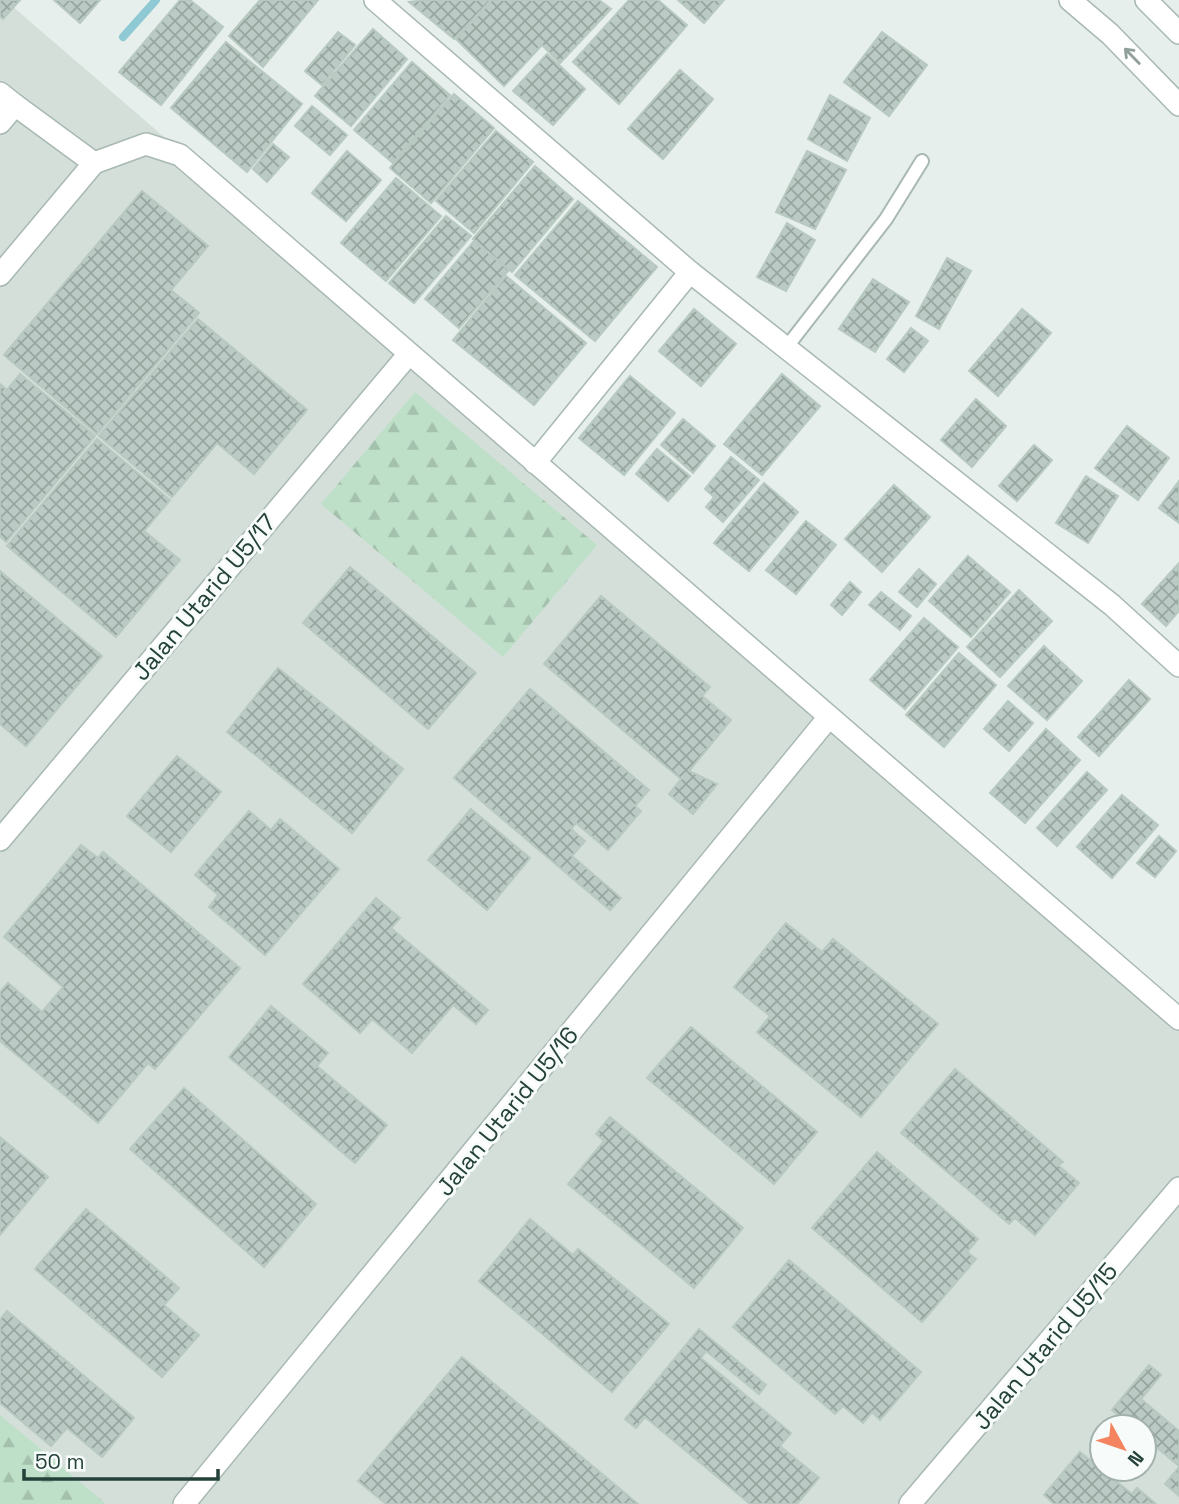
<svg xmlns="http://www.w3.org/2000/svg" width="1179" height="1504" font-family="'Space Grotesk',sans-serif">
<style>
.built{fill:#d4dfda;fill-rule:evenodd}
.forest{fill:url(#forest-firs)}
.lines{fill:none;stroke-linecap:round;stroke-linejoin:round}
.stream{stroke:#8ec9d4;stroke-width:8}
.building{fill:url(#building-cross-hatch);stroke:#b8c9c2;stroke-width:2}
.service-casing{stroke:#a8b8b2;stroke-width:16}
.minor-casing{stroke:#a8b8b2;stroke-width:24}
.tertiary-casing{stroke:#a8b8b2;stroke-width:24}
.service{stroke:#fff;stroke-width:12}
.minor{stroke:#fff;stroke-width:21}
.tertiary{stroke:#fff;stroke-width:21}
.oneway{stroke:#92a09c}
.labels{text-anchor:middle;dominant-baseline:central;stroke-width:6;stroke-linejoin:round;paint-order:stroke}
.street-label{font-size:24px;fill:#24423a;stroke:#f7fbf9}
</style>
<defs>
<pattern id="forest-firs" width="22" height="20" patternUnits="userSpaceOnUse" patternTransform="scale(1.75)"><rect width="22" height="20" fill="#bfe0c8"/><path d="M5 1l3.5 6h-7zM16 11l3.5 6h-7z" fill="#a4c1ad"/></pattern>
<pattern id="building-cross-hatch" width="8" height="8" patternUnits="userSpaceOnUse" patternTransform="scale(1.75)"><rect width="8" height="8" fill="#bbcac4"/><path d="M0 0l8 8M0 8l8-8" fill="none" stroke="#98a6a0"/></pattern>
</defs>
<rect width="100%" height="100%" fill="#e6efeb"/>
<!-- built -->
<path class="built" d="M0 0H5L1179 1010V1504H0ZM1102 1427H1144V1469H1102Z"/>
<!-- forest -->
<g class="forest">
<path d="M415 392 597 545 503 657 321 504Z"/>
<path d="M0 1415 106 1504H0Z"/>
</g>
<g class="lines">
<!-- stream -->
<path class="stream" d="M123 37 156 0"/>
</g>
<!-- building -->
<g class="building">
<path d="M0 0H20L3 19 0 16Z"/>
<path d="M54 0H100L80 23Z"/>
<path d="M180 0H190L223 27 161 105 119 72Z"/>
<path d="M260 0H318L263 67 229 36Z"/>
<path d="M425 0H491L454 39 409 2Z"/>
<path d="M492 0H599L611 9 560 63 542 45 504 86 456 39Z"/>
<path d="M629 0H658L687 25 619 104 573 62Z"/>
<path d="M678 0H724L704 23Z"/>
<path d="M373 29 407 59 351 126 315 96Z"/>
<path d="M338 32 355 45 322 85 305 71Z"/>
<path d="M882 32 927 65 889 116 844 82Z"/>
<path d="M226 42 302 104 247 172 171 108Z"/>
<path d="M547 54 585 89 553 125 513 91Z"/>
<path d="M412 62 450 95 393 163 354 130Z"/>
<path d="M680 70 713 99 663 159 628 129Z"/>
<path d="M454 94 494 128 431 203 390 168Z"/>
<path d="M830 95 870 118 847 161 808 139Z"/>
<path d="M312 106 347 135 330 155 295 126Z"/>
<path d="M496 131 533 162 474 233 436 201Z"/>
<path d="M273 144 289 157 267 182 253 169Z"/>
<path d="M347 151 381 180 346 221 312 193Z"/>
<path d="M807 151 846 170 815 229 776 212Z"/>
<path d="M535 166 573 199 512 272 473 239Z"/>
<path d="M396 178 441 216 386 281 341 243Z"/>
<path d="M142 191 208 246 171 290 199 313 97 434 4 355Z"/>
<path d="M578 201 657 267 595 341 515 275Z"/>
<path d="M446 216 471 236 414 303 389 283Z"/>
<path d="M787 223 815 240 786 291 757 277Z"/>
<path d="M474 241 509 270 459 328 425 299Z"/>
<path d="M947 258 971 271 939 329 916 316Z"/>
<path d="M506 276 586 343 534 405 453 340Z"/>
<path d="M873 279 909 302 875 352 839 329Z"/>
<path d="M694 309 736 344 701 386 659 351Z"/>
<path d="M1022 309 1051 333 998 396 969 371Z"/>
<path d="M198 319 307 410 254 474 217 443 172 497 99 436Z"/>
<path d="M911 328 928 341 904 372 887 359Z"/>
<path d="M20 374 95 436 6 542 0 536V384L7 390Z"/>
<path d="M782 374 820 406 762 475 724 444Z"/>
<path d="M630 376 675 413 624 475 579 438Z"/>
<path d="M976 399 1006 426 972 467 941 440Z"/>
<path d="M683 419 715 446 693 473 661 445Z"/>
<path d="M1127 426 1169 458 1138 500 1095 468Z"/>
<path d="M97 439 170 500 144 531 180 560 116 637 7 546Z"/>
<path d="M1034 445 1052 460 1017 501 999 486Z"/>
<path d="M657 449 690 476 668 501 636 474Z"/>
<path d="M731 457 759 480 723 522 706 507 714 497 705 489Z"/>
<path d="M1086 476 1118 496 1088 543 1056 523Z"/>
<path d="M1179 481V523L1159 508Z"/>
<path d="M764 483 798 512 749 571 714 543Z"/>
<path d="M894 485 930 517 882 572 845 539Z"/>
<path d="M806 521 836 545 796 594 766 570Z"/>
<path d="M968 556 1010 592 971 637 929 601Z"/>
<path d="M1179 563V611L1166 626 1142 604Z"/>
<path d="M350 567 476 673 428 729 303 623Z"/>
<path d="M919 569 936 584 917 607 899 592Z"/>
<path d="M0 571 102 656 26 746 0 724Z"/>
<path d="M850 582 861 592 842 615 831 605Z"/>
<path d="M1019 590 1052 621 1000 677 967 647Z"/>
<path d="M881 592 911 616 900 630 869 605Z"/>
<path d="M601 596 710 687 702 696 731 720 689 771 717 784 693 814 669 794 681 779 544 664Z"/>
<path d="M924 618 958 647 905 709 870 680Z"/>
<path d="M1044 646 1082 681 1047 720 1008 686Z"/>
<path d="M959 653 996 685 944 747 906 715Z"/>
<path d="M278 668 403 769 352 833 227 732Z"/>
<path d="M1129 680 1150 699 1099 756 1078 737Z"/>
<path d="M530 689 649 790 635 806 641 811 608 850 576 823 571 829 585 841 572 856 621 898 610 910 454 778Z"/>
<path d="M1008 701 1033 723 1009 751 984 729Z"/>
<path d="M1046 729 1080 760 1025 823 990 793Z"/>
<path d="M177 756 221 792 171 852 127 816Z"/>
<path d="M1087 772 1107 790 1057 846 1037 828Z"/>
<path d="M1122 795 1158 825 1112 878 1077 847Z"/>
<path d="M471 809 530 858 487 910 428 860Z"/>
<path d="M249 811 271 830 280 819 339 869 265 955 209 907 218 895 195 875Z"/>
<path d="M1159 836 1176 851 1155 877 1137 863Z"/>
<path d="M81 845 98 858 103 852 240 968 155 1069 148 1063 98 1123 0 1041V992L8 983 42 1012 63 987 4 937Z"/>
<path d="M376 898 400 918 391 928 488 1010 476 1024 453 1005 412 1053 372 1019 360 1033 303 984Z"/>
<path d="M786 923 822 952 833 939 938 1024 861 1117 757 1032 770 1016 734 987Z"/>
<path d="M271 1006 328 1053 317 1066 387 1125 355 1163 229 1057Z"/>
<path d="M691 1027 817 1132 774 1184 647 1078Z"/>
<path d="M955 1069 1063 1162 1058 1165 1079 1183 1035 1235 1015 1218 1009 1224 901 1133Z"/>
<path d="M184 1088 316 1204 264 1267 130 1149Z"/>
<path d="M610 1117 743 1228 694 1288 568 1184 604 1141 596 1134Z"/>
<path d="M0 1137 48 1177 0 1235Z"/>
<path d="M877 1152 978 1239 967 1252 976 1259 922 1322 812 1228Z"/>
<path d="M86 1209 179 1288 164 1305 199 1335 162 1377 35 1269Z"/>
<path d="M530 1219 573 1255 578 1249 669 1324 612 1392 479 1281Z"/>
<path d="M789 1260 921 1372 880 1420 872 1412 863 1423 843 1406 835 1414 733 1327Z"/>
<path d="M7 1311 134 1418 102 1457 67 1428 51 1446 0 1403V1320Z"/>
<path d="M699 1329 766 1385 759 1394 706 1351 701 1358 791 1433 780 1446 819 1478 797 1504H750L645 1417 636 1428 625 1419Z"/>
<path d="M462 1357 638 1504H386L358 1481Z"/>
<path d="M1149 1365 1161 1375 1141 1399 1179 1431V1466L1144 1437V1427H1132L1112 1410Z"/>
<path d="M1080 1452 1132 1494 1137 1488 1156 1504H1054L1044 1495Z"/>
<path d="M1179 1467V1496L1165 1484Z"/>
</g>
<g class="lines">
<!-- service casing -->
<g class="service-casing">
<path id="service" d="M786 348 886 219 922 161"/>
</g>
<!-- minor casing -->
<g class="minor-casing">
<g id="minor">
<path d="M375 0 690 272 1112 605 1179 666"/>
<path d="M94 163 146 144 180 155 1179 1019"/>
<path d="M0 275 94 163 15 105"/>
<path d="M535 463 690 272"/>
<path d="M0 840 408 355"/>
<path d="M184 1504 829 717"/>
<path d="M910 1504 1179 1188"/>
</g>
</g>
<!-- tertiary casing -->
<g class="tertiary-casing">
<g id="tertiary">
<path d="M1070 0 1110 34 1179 105"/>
<path d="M1146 0 1179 33"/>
<path d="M0 93 15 105 0 123"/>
</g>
</g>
<!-- service -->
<use href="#service" class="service"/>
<!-- minor -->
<use href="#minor" class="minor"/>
<!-- tertiary -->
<use href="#tertiary" class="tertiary"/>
</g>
<!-- one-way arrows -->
<defs><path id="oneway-shaft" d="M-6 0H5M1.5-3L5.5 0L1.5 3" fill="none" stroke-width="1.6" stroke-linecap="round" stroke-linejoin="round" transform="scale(1.75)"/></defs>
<use class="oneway" href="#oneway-shaft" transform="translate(1132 56) rotate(-134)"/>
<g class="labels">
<!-- street labels -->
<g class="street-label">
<text transform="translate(204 597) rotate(-50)">Jalan Utarid U5/17</text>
<text transform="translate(507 1111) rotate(-51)">Jalan Utarid U5/16</text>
<text transform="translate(1045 1346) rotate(-50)">Jalan Utarid U5/15</text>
</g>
</g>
<!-- north arrow -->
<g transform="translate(1123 1448) rotate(130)"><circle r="33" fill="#f7fbf9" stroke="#a3b1ad" stroke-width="2"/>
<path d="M0-5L12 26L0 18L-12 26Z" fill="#f4845f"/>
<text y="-10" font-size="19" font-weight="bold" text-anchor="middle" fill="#24423a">N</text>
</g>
<!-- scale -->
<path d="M24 1469v10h194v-10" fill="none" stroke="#24423a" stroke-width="3.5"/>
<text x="35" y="1469" font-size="21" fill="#24423a" stroke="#f7fbf9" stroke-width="5" paint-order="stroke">50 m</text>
</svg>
